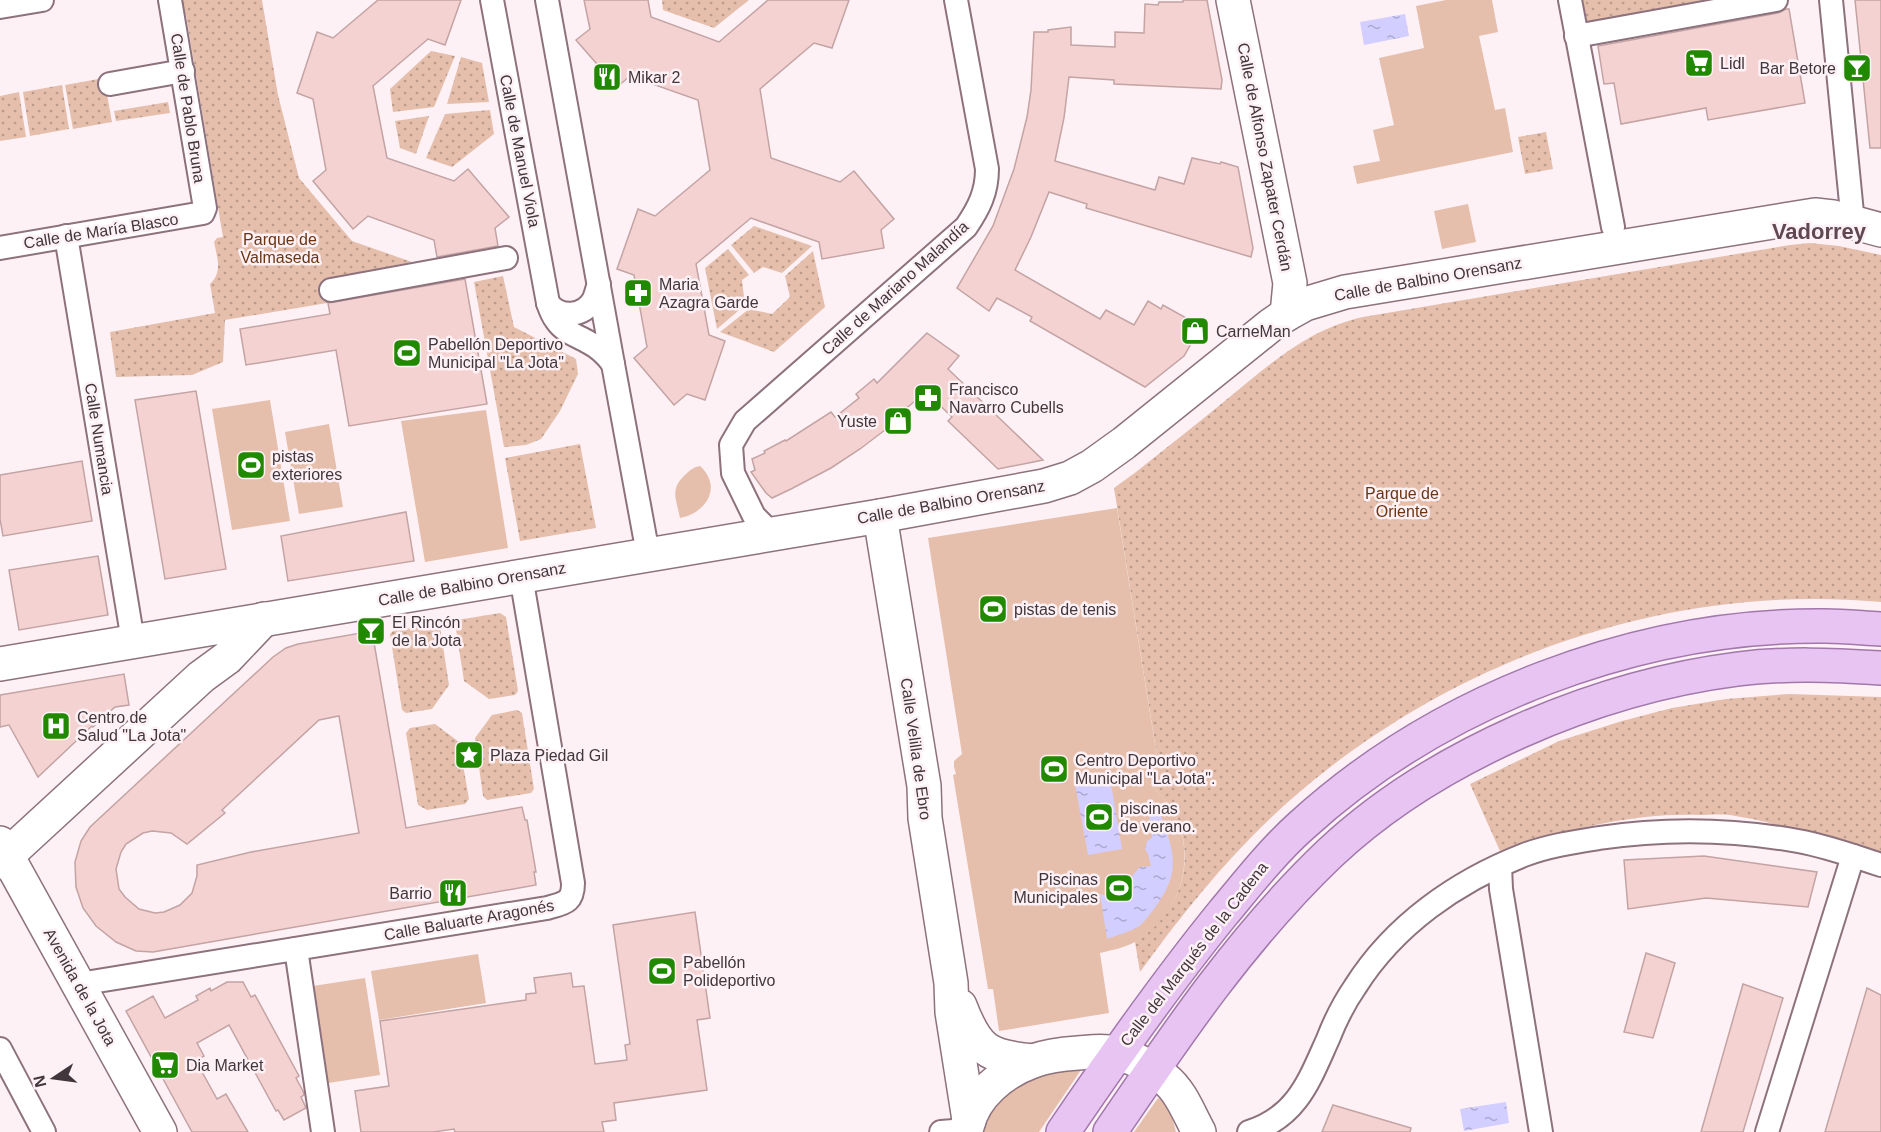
<svg xmlns="http://www.w3.org/2000/svg" width="1881" height="1132" font-family="Arial,sans-serif">
<style>
.grass{fill:#e5bfab}
.park{fill:url(#park-dots)}
.water{fill:url(#water-ripples)}
.building{fill:#f4d2d1;stroke:#c3a3a3;stroke-width:1.5;fill-rule:evenodd}
.lines{fill:none;stroke-linecap:round;stroke-linejoin:round}
.street-casing{stroke:#8d727e;stroke-width:26}
.secondary-casing{stroke:#8d727e;stroke-width:36}
.primary-casing{stroke:#a278ab;stroke-width:36}
.street{stroke:#fff;stroke-width:22}
.secondary{stroke:#fff;stroke-width:33}
.primary{stroke:#e7c4f1;stroke-width:33}
.labels{text-anchor:middle;dominant-baseline:central;stroke-width:5;stroke-linejoin:round;paint-order:stroke}
.poi-label{font-size:16px;fill:#41363b;stroke:#fdf1f6;text-anchor:start}
.street-label{font-size:16px;fill:#41363b;stroke:#fdf1f6}
.park-label{font-size:16px;fill:#6c3512;stroke:#fdf1f6}
.district-label{font-size:22px;font-weight:bold;fill:#604853;stroke:#fdf1f6}
</style>
<defs>
<pattern id="park-dots" width="8" height="8" patternUnits="userSpaceOnUse" patternTransform="scale(1.5)"><rect width="8" height="8" fill="#e5bfab"/><path d="M2 2h.1M6 6h.1" fill="none" stroke="#bb9c8c" stroke-width="1.8" stroke-linecap="round"/></pattern>
<pattern id="water-ripples" width="26" height="14" patternUnits="userSpaceOnUse" patternTransform="scale(1.5)"><rect width="26" height="14" fill="#d2ceff"/><path d="M2 4q2-2 4 0t4 0M15 11q2-2 4 0t4 0" fill="none" stroke="#aca8d0"/></pattern>
</defs>
<rect width="100%" height="100%" fill="#fdf1f6"/>
<!-- grass -->
<g class="grass">
<path d="M1446 0H1492L1498 32 1479 36 1495 110 1505 108 1513 152 1357 184 1353 166 1380 161 1373 130 1394 125 1379 58 1424 48 1416 6Z"/>
<path d="M1468 204 1476 242 1442 249 1434 211Z"/>
<path d="M270 400 290 521 232 530 212 409Z"/>
<path d="M486 410 508 548 425 562 401 421Z"/>
<path d="M329 424 343 507 299 514 285 432Z"/>
<path d="M700 466C723 487 706 513 680 518 676 497 669 489 687 473 692 469 694 467 700 466Z"/>
<path d="M1117 508 1158 763 1146 781C1159 792 1171 805 1178 821 1195 865 1178 919 1135 942 1124 948 1112 950 1100 953L1109 1013 999 1031 993 989H988L953 775 956 774 954 767V761L962 754 928 538Z"/>
<path d="M478 954 486 1003 379 1020 371 971Z"/>
<path d="M365 978 380 1075 328 1083 313 986Z"/>
<path d="M1083 1067 1039 1132H982L989 1106 1020 1076Z"/>
<path d="M1158 1098C1170 1104 1173 1119 1176 1132H1134Z"/>
</g>
<!-- park -->
<g class="park">
<path d="M182 0H262L278 95 299 178 352 241 412 262 329 278 333 302 225 320 223 362 192 375 116 377 110 332 215 313 210 284C223 272 217 257 214 242L217 238 223 237 186 15H184Z"/>
<path d="M662 0H749L714 28 663 10Z"/>
<path d="M1579 0H1734L1584 28Z"/>
<path d="M431 51 455 56 434 107 393 112 390 89Z"/>
<path d="M461 57 482 63 489 102 447 104Z"/>
<path d="M104 78 112 122 73 129 65 85Z"/>
<path d="M62 85 69 129 30 136 23 92Z"/>
<path d="M19 92 26 137 0 141V96Z"/>
<path d="M168 102 170 113 116 121 114 111Z"/>
<path d="M490 110 494 134 452 167 426 158 445 114Z"/>
<path d="M429 116 416 154 400 148 395 121Z"/>
<path d="M1546 132 1553 169 1525 174 1518 137Z"/>
<path d="M754 226 812 246 782 273 763 267 754 273 731 245Z"/>
<path d="M1810 243 1839 246 1881 255V602C1667 582 1448 660 1288 802 1232 852 1184 911 1140 972L1135 942C1177 917 1196 867 1178 821 1171 805 1159 792 1146 781L1158 762 1114 488 1136 472C1166 448 1197 424 1226 400 1269 365 1308 329 1363 317L1790 245Z"/>
<path d="M728 249 749 275 742 280 745 305 717 329 705 268Z"/>
<path d="M813 251 825 307 774 352 720 332 749 309 772 314 790 297 785 276Z"/>
<path d="M503 276 514 327 576 359 578 374 560 411 541 439 526 445 504 447 474 282Z"/>
<path d="M580 444 596 528 520 541 505 458Z"/>
<path d="M500 613 506 617 518 691 515 695 489 699 464 681 455 623 457 620Z"/>
<path d="M435 624 440 627 449 685 432 709 406 713 402 710 390 634 393 631Z"/>
<path d="M1789 694 1881 697V855C1831 840 1781 823 1730 815 1719 814 1708 815 1698 815 1629 813 1564 831 1500 851L1470 784 1559 741 1622 721 1672 708 1726 699Z"/>
<path d="M517 710 522 713 534 789 531 793 487 800 483 796 475 738 492 715Z"/>
<path d="M435 724 459 742 469 799 465 804 427 810 418 805 406 733 410 728Z"/>
</g>
<!-- water -->
<g class="water">
<path d="M1405 14 1409 36 1364 45 1360 22Z"/>
<path d="M1110 778 1122 849 1088 855 1075 784Z"/>
<path d="M1149 814 1161 816C1176 856 1180 874 1154 909 1149 915 1144 923 1138 927 1129 932 1117 935 1107 939L1100 894 1122 900 1134 893 1132 876 1140 867 1151 866 1148 854 1145 849 1147 841 1152 838Z"/>
<path d="M1506 1102 1509 1123 1464 1131 1460 1109Z"/>
</g>
<!-- building -->
<g class="building">
<path d="M378 0H461L445 45 428 39 373 86 387 158 454 181 468 169 509 217 495 228 498 246 437 257 434 240 368 216 353 229 313 181 326 170 313 99 297 93 317 32 333 38Z"/>
<path d="M584 0H648L651 17 719 42 768 0H849L832 48 814 43 760 89 771 158 840 182 854 171 894 219 881 230 884 248 822 259 819 242 751 218 696 264 709 335 725 341 705 400 687 394 674 405 634 358 647 347 634 275 617 269 638 209 655 216 710 170 698 100 630 76 617 87 576 40 590 29Z"/>
<path d="M1183 0H1207L1222 80 1221 89 1114 84V80L1069 77 1064 118 1055 161 1155 190 1159 177 1184 184 1192 158 1220 164 1221 162 1238 167 1253 248 1251 257 1086 208 1087 204 1049 192 1031 237 1015 270 1100 319 1106 310 1134 325 1148 301 1161 309 1163 305 1188 319 1186 323 1199 330 1184 356 1145 387 1030 321 1032 317 997 298 989 311 957 288 993 226 1014 169 1027 117 1031 90 1034 32H1048V30L1071 27V45L1115 47V32L1144 33 1145 4 1158 5 1159 2H1183Z"/>
<path d="M1855 0H1881V148H1870Z"/>
<path d="M1786 9H1789L1805 103 1708 120 1706 108 1621 124 1614 83 1604 84 1598 46 1778 13Z"/>
<path d="M465 279 487 404 349 426 336 350 246 365 240 329 330 314 328 303Z"/>
<path d="M927 333 959 356 948 369 1043 460 998 469 948 421 952 417 926 392 903 411 906 414 860 449 831 468 791 489 772 498 766 493 751 472 755 470 752 459 765 453 764 451 785 440 786 441 831 412 835 417 859 398 856 394 874 379 877 383Z"/>
<path d="M196 391 226 569 165 579 135 400Z"/>
<path d="M82 461 92 521 3 536 0 519V475Z"/>
<path d="M406 512 414 561 288 581 281 536Z"/>
<path d="M98 556 108 615 19 630 9 570Z"/>
<path d="M372 631 406 828 522 807 525 820H527L536 872H534L536 885 153 952 136 951 116 942 96 926 83 908 76 887 75 862 81 841 90 827 273 657 286 648 298 644ZM339 716 359 833 251 852 197 865V876L192 893 180 905 164 912 155 913 139 909 125 897 119 889 116 869 121 852 126 844 143 833 152 831 171 833 187 844 225 813 222 810 319 720Z"/>
<path d="M124 674 129 705 115 707 93 727 92 726 38 777 9 725 0 727V695Z"/>
<path d="M1704 856 1817 872 1808 907 1706 898 1628 909 1624 860Z"/>
<path d="M695 912 710 1018 697 1020 707 1090 614 1103 616 1120 602 1122 604 1132H455L454 1129 433 1132H361L355 1091 389 1086 380 1021 526 1000V994L536 993 534 978 571 973 573 987 584 986 595 1064 627 1060 625 1045 630 1044 613 925Z"/>
<path d="M1646 953 1675 963 1653 1038 1624 1032Z"/>
<path d="M227 982H243L251 997 255 995 299 1076 296 1078 303 1091 304 1095 301 1097 306 1108 284 1120 278 1110 276 1111 229 1025 197 1043 204 1056 196 1061 217 1099 226 1094 248 1132H192L126 1011 153 996 165 1018 198 1000 196 996 210 988 211 991Z"/>
<path d="M1743 984 1783 998 1743 1132H1701Z"/>
<path d="M1867 988 1881 995V1132H1825Z"/>
<path d="M1333 1105 1411 1128 1410 1132H1322Z"/>
</g>
<g class="lines">
<!-- street casing -->
<g class="street-casing">
<g id="street">
<path d="M492 0 548 303C550 309 552 315 556 320 564 332 576 335 588 342 598 347 606 354 613 364L547 0"/>
<path d="M1570 0 1613 227"/>
<path d="M1831 0 1853 223"/>
<path d="M0 7 42 0"/>
<path d="M1576 36 1776 0"/>
<path d="M110 84 183 71"/>
<path d="M66 236 133 641"/>
<path d="M0 248 203 213 205 208 170 0"/>
<path d="M331 290 506 258"/>
<path d="M548 303C560 319 584 317 594 299 596 294 597 289 599 284"/>
<path d="M613 364 648 554"/>
<path d="M771 533 754 516 733 473 731 445 745 421 966 227C979 208 987 192 987 169L956 0"/>
<path d="M1500 866 1501 889 1541 1132"/>
<path d="M296 949 323 1132"/>
<path d="M79 984 547 908C564 903 573 903 573 883L521 576"/>
<path d="M0 1049 44 1132"/>
<path d="M941 1132 967 1130"/>
<path d="M1249 1132C1297 1117 1309 1081 1328 1039 1335 1021 1344 1003 1355 987 1394 925 1457 881 1524 855 1548 846 1574 842 1599 838 1665 828 1732 829 1798 841 1826 846 1854 856 1881 865"/>
<path d="M1767 1132 1853 856"/>
</g>
</g>
<!-- secondary casing -->
<g class="secondary-casing">
<g id="secondary">
<path d="M1233 0 1290 283 1287 314"/>
<path d="M880 516 924 786 925 818 951 983 952 1012 969 1120"/>
<path d="M0 664 880 516 1044 486 1070 478 1092 466 1124 443 1271 325 1287 314 1305 304 1345 292 1815 215 1833 217 1881 230"/>
<path d="M0 843 160 1132"/>
<path d="M0 862 201 677 227 658 264 619"/>
<path d="M960 1006C977 1050 987 1057 1033 1061"/>
<path d="M967 1127C974 1095 1003 1072 1033 1061 1047 1056 1063 1054 1078 1053 1091 1052 1103 1050 1115 1053 1132 1056 1151 1067 1164 1078 1181 1091 1189 1114 1199 1132"/>
</g>
</g>
<!-- primary casing -->
<g class="primary-casing">
<g id="primary">
<path d="M1063 1132C1114 1057 1166 983 1223 913 1248 883 1272 852 1301 826 1439 700 1638 624 1825 626 1844 626 1862 628 1881 629"/>
<path d="M1110 1132C1176 1035 1243 936 1329 854 1433 756 1596 687 1738 669 1785 663 1833 665 1881 668"/>
</g>
</g>
<!-- street -->
<use href="#street" class="street"/>
<!-- secondary -->
<use href="#secondary" class="secondary"/>
<!-- primary -->
<use href="#primary" class="primary"/>
</g>
<!-- icons -->
<defs>
<g id="supermarket-square" transform="scale(1.5)"><rect x="-9" y="-9" width="18" height="18" rx="4" fill="#218900" stroke="#fdf1f6"/><path d="M-6-5.5h2.5l.6 2H6L4.5 2H-2.5L-4.4-4H-6ZM-1.5 3.2a1.3 1.3 0 1 0 .1 0ZM3 3.2a1.3 1.3 0 1 0 .1 0Z" fill="#fff"/></g>
<g id="bar-square" transform="scale(1.5)"><rect x="-9" y="-9" width="18" height="18" rx="4" fill="#218900" stroke="#fdf1f6"/><path d="M-6-5H6L.8 .8V4.5H3.5V6h-7V4.5H-.8V.8Z" fill="#fff"/></g>
<g id="restaurant-square" transform="scale(1.5)"><rect x="-9" y="-9" width="18" height="18" rx="4" fill="#218900" stroke="#fdf1f6"/><path d="M-5-6h1v4h1v-4h1v4h1v-4h1v5L-1.5 .5V6h-2V.5L-5-1ZM5-6V6H3V1.5H1.5Q1.5-4 5-6Z" fill="#fff"/></g>
<g id="pharmacy-square" transform="scale(1.5)"><rect x="-9" y="-9" width="18" height="18" rx="4" fill="#218900" stroke="#fdf1f6"/><path d="M-2-6h4v4h4v4h-4v4h-4v-4h-4v-4h4Z" fill="#fff"/></g>
<g id="shop-square" transform="scale(1.5)"><rect x="-9" y="-9" width="18" height="18" rx="4" fill="#218900" stroke="#fdf1f6"/><path d="M-5-2.5h2.3a2.7 3.5 0 0 1 5.4 0H5L5.5 6h-11ZM-1.5-2.5h3a1.5 2.3 0 0 0-3 0Z" fill="#fff"/></g>
<g id="stadium-square" transform="scale(1.5)"><rect x="-9" y="-9" width="18" height="18" rx="4" fill="#218900" stroke="#fdf1f6"/><path d="M0-5a6.5 5 0 1 0 0 10a6.5 5 0 1 0 0-10ZM-3.5-1.8h7v3.6h-7Z" fill="#fff"/></g>
<g id="hospital-square" transform="scale(1.5)"><rect x="-9" y="-9" width="18" height="18" rx="4" fill="#218900" stroke="#fdf1f6"/><path d="M-5-5h3v3.5h4V-5h3V5h-3V1.5h-4V5h-3Z" fill="#fff"/></g>
<g id="sight-square" transform="scale(1.5)"><rect x="-9" y="-9" width="18" height="18" rx="4" fill="#218900" stroke="#fdf1f6"/><path d="M0-6L1.8-2.2L6-1.7L2.9 1.2L3.7 5.4L0 3.3L-3.7 5.4L-2.9 1.2L-6-1.7L-1.8-2.2Z" fill="#fff"/></g>
</defs>
<g fill-rule="evenodd">
<use href="#supermarket-square" x="1699" y="63"/>
<use href="#bar-square" x="1857" y="68"/>
<use href="#restaurant-square" x="607" y="77"/>
<use href="#pharmacy-square" x="638" y="293"/>
<use href="#shop-square" x="1195" y="331"/>
<use href="#stadium-square" x="407" y="353"/>
<use href="#pharmacy-square" x="928" y="398"/>
<use href="#shop-square" x="898" y="421"/>
<use href="#stadium-square" x="251" y="465"/>
<use href="#stadium-square" x="993" y="609"/>
<use href="#bar-square" x="371" y="631"/>
<use href="#hospital-square" x="56" y="726"/>
<use href="#sight-square" x="469" y="755"/>
<use href="#stadium-square" x="1054" y="769"/>
<use href="#stadium-square" x="1099" y="817"/>
<use href="#stadium-square" x="1119" y="888"/>
<use href="#restaurant-square" x="453" y="893"/>
<use href="#stadium-square" x="662" y="971"/>
<use href="#supermarket-square" x="165" y="1065"/>
</g>
<g class="labels">
<!-- poi labels -->
<g class="poi-label">
<text x="1720" y="63">Lidl</text>
<text x="1836" y="68" text-anchor="end">Bar Betore</text>
<text x="628" y="77">Mikar 2</text>
<text x="659" y="284">Maria<tspan x="659" dy="18">Azagra Garde</tspan></text>
<text x="1216" y="331">CarneMan</text>
<text x="428" y="344">Pabellón Deportivo<tspan x="428" dy="18">Municipal "La Jota"</tspan></text>
<text x="949" y="389">Francisco<tspan x="949" dy="18">Navarro Cubells</tspan></text>
<text x="877" y="421" text-anchor="end">Yuste</text>
<text x="272" y="456">pistas<tspan x="272" dy="18">exteriores</tspan></text>
<text x="1014" y="609">pistas de tenis</text>
<text x="392" y="622">El Rincón<tspan x="392" dy="18">de la Jota</tspan></text>
<text x="77" y="717">Centro de<tspan x="77" dy="18">Salud "La Jota"</tspan></text>
<text x="490" y="755">Plaza Piedad Gil</text>
<text x="1075" y="760">Centro Deportivo<tspan x="1075" dy="18">Municipal "La Jota".</tspan></text>
<text x="1120" y="808">piscinas<tspan x="1120" dy="18">de verano.</tspan></text>
<text x="1098" y="879" text-anchor="end">Piscinas<tspan x="1098" dy="18">Municipales</tspan></text>
<text x="432" y="893" text-anchor="end">Barrio</text>
<text x="683" y="962">Pabellón<tspan x="683" dy="18">Polideportivo</tspan></text>
<text x="186" y="1065">Dia Market</text>
</g>
<!-- street labels -->
<g class="street-label">
<text transform="translate(188 108) rotate(81)">Calle de Pablo Bruna</text>
<text transform="translate(520 151) rotate(79)">Calle de Manuel Viola</text>
<text transform="translate(1265 157) rotate(79)">Calle de Alfonso Zapater Cerdán</text>
<text transform="translate(101 231) rotate(-9)">Calle de María Blasco</text>
<text transform="translate(1428 279) rotate(-10)">Calle de Balbino Orensanz</text>
<text transform="translate(895 288) rotate(-42)">Calle de Mariano Malandía</text>
<text transform="translate(99 439) rotate(81)">Calle Numancia</text>
<text transform="translate(951 502) rotate(-10)">Calle de Balbino Orensanz</text>
<text transform="translate(472 584) rotate(-10)">Calle de Balbino Orensanz</text>
<text transform="translate(916 749) rotate(82)">Calle Velilla de Ebro</text>
<text transform="translate(469 920) rotate(-10)">Calle Baluarte Aragonés</text>
<text transform="translate(1194 954) rotate(-52)">Calle del Marqués de la Cadena</text>
<text transform="translate(80 987) rotate(61)">Avenida de la Jota</text>
</g>
<!-- park labels -->
<g class="park-label">
<text x="280" y="239">Parque de<tspan x="280" dy="18">Valmaseda</tspan></text>
<text x="1402" y="493">Parque de<tspan x="1402" dy="18">Oriente</tspan></text>
</g>
<!-- district labels -->
<g class="district-label">
<text x="1819" y="231">Vadorrey</text>
</g>
</g>
<!-- north arrow -->
<g transform="translate(54 1078) rotate(257)" stroke="#fdf1f6" stroke-width="4.5" paint-order="stroke">
<path d="M0-4.5L10 22L0 15L-10 22Z" fill="#41363b"/>
<text y="-9" font-size="16" font-weight="bold" text-anchor="middle" fill="#41363b">N</text>
</g>
</svg>
